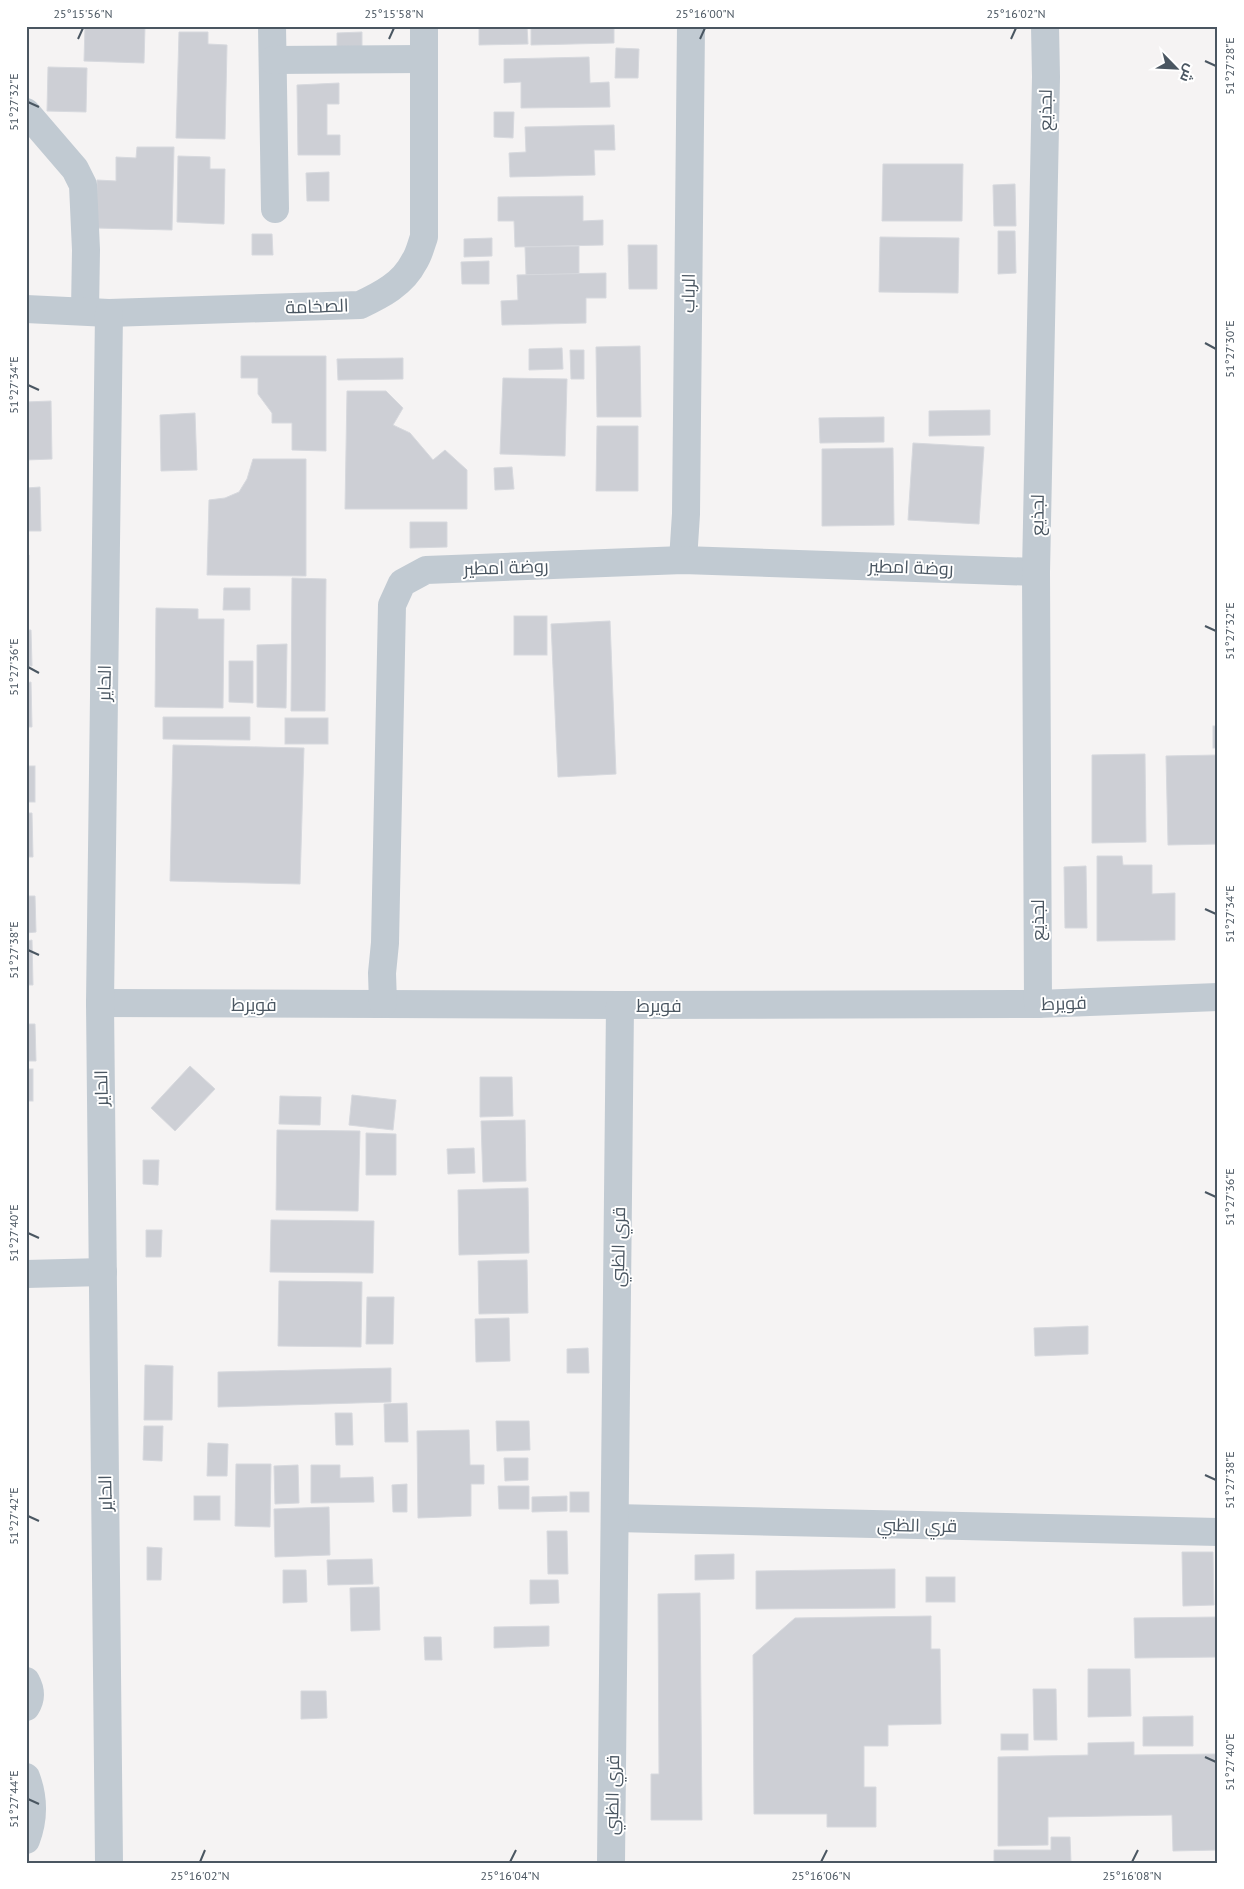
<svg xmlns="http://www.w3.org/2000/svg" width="1244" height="1889" font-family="'PT Sans',Cairo,sans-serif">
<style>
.building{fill:#cdcfd5;stroke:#d7d9de}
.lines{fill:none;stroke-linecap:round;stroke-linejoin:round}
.minor{stroke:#c1cad2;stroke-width:28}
.ticks{fill:none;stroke:#4a5661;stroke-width:2}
.labels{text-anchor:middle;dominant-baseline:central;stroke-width:4;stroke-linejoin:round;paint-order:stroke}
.street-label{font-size:18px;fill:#4a5661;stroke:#fff}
.neatline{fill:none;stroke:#4a5661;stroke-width:2}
.ticks-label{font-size:12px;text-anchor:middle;fill:#4a5661}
</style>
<rect width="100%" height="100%" fill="#f5f3f3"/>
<!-- building -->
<g class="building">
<path d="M85 26H145L144 63 84 61Z"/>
<path d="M479 26H527L528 44 479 45Z"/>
<path d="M531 26H614V43L531 45Z"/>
<path d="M179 32H208V44L227 45 225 139 176 138Z"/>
<path d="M362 32V50L337 51V33Z"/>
<path d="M616 48 639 49 638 78H615Z"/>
<path d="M589 57 590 83 609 82 610 107 521 108V82L504 83V59Z"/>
<path d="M48 67 87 68 86 112 47 111Z"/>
<path d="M339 83V104H327V135H340V155H298L297 85Z"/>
<path d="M494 112H514L513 138 494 137Z"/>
<path d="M614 125 615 150H594L595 175 510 177 509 153 526 152 525 127Z"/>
<path d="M137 147H174L172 230 96 228 97 180 116 181V157L136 158Z"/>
<path d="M178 156 210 157V169H225L224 224 177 222Z"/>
<path d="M883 164H963L962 221H882Z"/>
<path d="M329 172V201H307L306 173Z"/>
<path d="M1015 184 1016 226H994L993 185Z"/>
<path d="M583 196V221L603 220V245L515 247 514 221H498V197Z"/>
<path d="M998 231H1015L1016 273 998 274Z"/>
<path d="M252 234H272L273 255H252Z"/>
<path d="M880 237 959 238 958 293 879 292Z"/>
<path d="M492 238V256L464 257V239Z"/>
<path d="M628 245H657V289H629Z"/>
<path d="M579 246V274L526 275 525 247Z"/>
<path d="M489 261V284H462L461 262Z"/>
<path d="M606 273V298H586V323L502 325 501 301 518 300 517 275Z"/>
<path d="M640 346 641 417H597L596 347Z"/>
<path d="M562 348 563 369 529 370V349Z"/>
<path d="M570 350H584V379H571Z"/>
<path d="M241 356H326V451L292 450V423H272V413L258 394V378H241Z"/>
<path d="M403 358V379L338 380 337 359Z"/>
<path d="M503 378 567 379 565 456 500 454Z"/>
<path d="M347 391H386L403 408 393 425 410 433 433 460 445 450 467 470V509H345Z"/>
<path d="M51 401 52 459 26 460V402Z"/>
<path d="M990 410V435L929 436V411Z"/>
<path d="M195 413 197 470 161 471 160 415Z"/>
<path d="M884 417V442L820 443 819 418Z"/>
<path d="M597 426H638V491H596Z"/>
<path d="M913 443 984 447 979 524 908 520Z"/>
<path d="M893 448 894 525 822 526V449Z"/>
<path d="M253 459H306V576L207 575 209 500 225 498 239 492 247 479Z"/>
<path d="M26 466 27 488 40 487 41 531H26Z"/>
<path d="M512 467 514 489 495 490 494 468Z"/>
<path d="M410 522H447V547L410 548Z"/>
<path d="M29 555V590H26V556Z"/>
<path d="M292 578 326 579 325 711H291Z"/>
<path d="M224 588H250V610H223Z"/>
<path d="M156 608 198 609V619H224L223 708 155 707Z"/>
<rect x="514" y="616" width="33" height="39"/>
<path d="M610 621 616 774 558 777 551 624Z"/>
<path d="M26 630H31L32 666H26Z"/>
<path d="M287 644 286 708 257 707V645Z"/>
<path d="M229 661H253V703L229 702Z"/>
<path d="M31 682 32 727H26V683Z"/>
<path d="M163 717H250V740L163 739Z"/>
<rect x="285" y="718" width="43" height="26"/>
<rect x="1213" y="726" width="5" height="22"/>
<path d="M173 745 304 748 300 884 170 881Z"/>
<path d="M1145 754 1146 842 1092 843V755Z"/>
<path d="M1218 755V844L1168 845 1166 756Z"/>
<rect x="26" y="766" width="9" height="36"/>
<path d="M26 813H32L33 857H26Z"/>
<path d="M1097 856H1122L1123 865H1152V894L1175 893V940L1097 941Z"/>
<path d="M1086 866 1087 928H1065L1064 867Z"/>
<path d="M26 896H35L36 932 26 933Z"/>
<path d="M32 940 33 985H26V941Z"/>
<path d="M26 1024H35L36 1061H26Z"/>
<path d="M190 1066 215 1089 175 1131 151 1108Z"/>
<rect x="26" y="1069" width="7" height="32"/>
<path d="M480 1077H512L513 1116 480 1117Z"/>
<path d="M352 1095 396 1100 393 1130 349 1125Z"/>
<path d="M280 1096 321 1097 320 1125 279 1124Z"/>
<path d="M525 1120 526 1181 483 1182 481 1121Z"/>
<path d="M277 1130 360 1131 358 1211 276 1210Z"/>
<path d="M366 1133 396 1134V1175H366Z"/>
<path d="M474 1148 475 1173 448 1174 447 1149Z"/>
<path d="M143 1160H159L158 1185 143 1184Z"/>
<path d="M528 1188 529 1253 459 1255 458 1190Z"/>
<path d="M271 1220 374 1221 373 1273 270 1272Z"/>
<path d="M146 1230H162L161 1257H146Z"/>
<path d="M527 1260 528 1313 479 1314 478 1261Z"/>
<path d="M279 1281 362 1282 361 1347 278 1346Z"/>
<path d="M367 1297H394L393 1344H366Z"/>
<path d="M509 1318 510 1361 476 1362 475 1319Z"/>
<path d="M1088 1326V1354L1035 1356 1034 1328Z"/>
<path d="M588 1348 589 1373H567V1349Z"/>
<path d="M145 1365 173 1366 172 1420H144Z"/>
<path d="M391 1368V1402L218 1407V1372Z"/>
<path d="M407 1403 408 1442H385L384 1404Z"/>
<path d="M335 1413H352L353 1445H336Z"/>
<path d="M496 1421H529L530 1450 497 1451Z"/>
<path d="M144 1426H163L162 1461 143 1460Z"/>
<path d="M469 1430 470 1465H484V1484H471V1516L418 1518 417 1431Z"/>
<path d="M208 1443 228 1444 227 1476H207Z"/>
<path d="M504 1458H528V1480L505 1481Z"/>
<path d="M236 1464H271L270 1527 235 1526Z"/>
<path d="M298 1465 299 1503 275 1504 274 1466Z"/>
<path d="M311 1465H340V1478L373 1477 374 1502 311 1503Z"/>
<path d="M407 1484V1512H393L392 1485Z"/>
<path d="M498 1486H529V1509H499Z"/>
<rect x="570" y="1492" width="19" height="20"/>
<rect x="194" y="1496" width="26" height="24"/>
<path d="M567 1496V1511L532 1512V1497Z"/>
<path d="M329 1507 330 1555 275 1557 274 1509Z"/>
<path d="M547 1531H567L568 1574H548Z"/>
<path d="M147 1547 162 1548 161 1580H147Z"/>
<path d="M1182 1552H1213L1214 1605 1183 1606Z"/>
<path d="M734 1554V1579L695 1580V1555Z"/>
<path d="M372 1559 373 1584 328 1585 327 1560Z"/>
<path d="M895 1569V1608L756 1609V1571Z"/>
<path d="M283 1570H306L307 1602 283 1603Z"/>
<rect x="926" y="1577" width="29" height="25"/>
<path d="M530 1580H558L559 1603 530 1604Z"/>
<path d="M379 1587 380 1630 351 1631 350 1588Z"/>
<path d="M700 1593 702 1820H651V1774H659L658 1594Z"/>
<path d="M931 1616V1649H940L941 1724 888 1725V1746H864V1787H876V1827H827V1814H754L753 1655 795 1618Z"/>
<path d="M1218 1617V1657L1135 1658 1134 1618Z"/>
<path d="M549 1626V1646L494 1648V1627Z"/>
<path d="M424 1637H441L442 1660H425Z"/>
<path d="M1088 1669H1130L1131 1716 1088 1717Z"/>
<path d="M1033 1689H1056L1057 1740H1034Z"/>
<path d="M301 1691H326L327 1718 301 1719Z"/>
<path d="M1193 1716V1746H1143V1717Z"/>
<rect x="1001" y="1734" width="27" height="16"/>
<path d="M1134 1742V1755L1218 1754V1850L1173 1851 1172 1815 1048 1817V1845L998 1846V1757L1088 1755V1743Z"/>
<path d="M1051 1837H1070L1071 1863H994V1850H1051Z"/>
</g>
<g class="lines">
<!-- minor -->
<g class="minor">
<path d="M272 26 275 209"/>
<path d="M273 60 423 59"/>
<path d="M26 112 75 169 83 185 86 250 85 311"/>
<path d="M26 309 109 313 360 305C381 295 403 284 414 262 419 255 421 245 424 237V26"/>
<path d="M683 560 686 514 691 26"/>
<path d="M100 1003 620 1005 1038 1004 1218 997"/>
<path d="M383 1003 382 973 385 943 392 605 402 583 426 570 683 560 1036 572"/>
<path d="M1038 1004 1036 572 1046 77 1045 26"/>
<path d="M26 1274 103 1272"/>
<path d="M615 1518 1218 1532"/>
<path d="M26 1681C31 1690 31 1699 26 1707"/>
<path d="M26 1777C34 1798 34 1819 26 1840"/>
<path d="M109 1863 100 1003 109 313"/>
<path d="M611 1863 620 1005"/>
</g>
</g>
<!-- ticks -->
<path class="ticks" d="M78 39 83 28M389 39 394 28M700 39 705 28M1011 39 1016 28M1205 61 1216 66M28 102 39 107M1205 343 1216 349M28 385 39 390M1205 626 1216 631M28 667 39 673M1205 909 1216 914M28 950 39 955M1205 1192 1216 1197M28 1233 39 1238M1205 1475 1216 1480M28 1516 39 1521M1205 1757 1216 1762M28 1799 39 1804M200 1862 205 1850M510 1862 516 1850M821 1862 827 1850M1132 1862 1138 1850"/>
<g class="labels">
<!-- street labels -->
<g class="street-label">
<text transform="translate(1045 110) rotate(-89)">لجذيع</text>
<text transform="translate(688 293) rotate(-89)">الرباب</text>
<text transform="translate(317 306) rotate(-2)">الصخامة</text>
<text transform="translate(1037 515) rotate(-89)">لجذيع</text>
<text transform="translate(506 567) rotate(-2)">روضة امطير</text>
<text transform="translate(911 567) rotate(2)">روضة امطير</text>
<text transform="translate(104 683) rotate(-89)">الحاير</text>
<text transform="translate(1037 920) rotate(-90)">لجذيع</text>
<text transform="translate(1064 1003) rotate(-2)">فويرط</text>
<text x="254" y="1004">فويرط</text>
<text x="659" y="1005">فويرط</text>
<text transform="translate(101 1088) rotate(-91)">الحاير</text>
<text transform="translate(618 1247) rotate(-89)">قري الظبي</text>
<text transform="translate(105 1493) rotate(-91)">الحاير</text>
<text transform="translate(917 1525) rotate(1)">قري الظبي</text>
<text transform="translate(612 1795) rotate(-89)">قري الظبي</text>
</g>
</g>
<!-- border -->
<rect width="1244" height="1889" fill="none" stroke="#ffffff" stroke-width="55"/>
<!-- north arrow -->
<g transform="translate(1176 68) rotate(114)" stroke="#ffffff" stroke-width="4" paint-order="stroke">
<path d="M0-4L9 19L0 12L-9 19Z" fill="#4a5661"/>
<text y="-8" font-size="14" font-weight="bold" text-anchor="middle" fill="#4a5661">ش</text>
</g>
<rect x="28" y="28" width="1188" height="1834" class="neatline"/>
<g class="ticks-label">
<text x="83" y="18">25°15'56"N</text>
<text x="394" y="18">25°15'58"N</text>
<text x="705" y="18">25°16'00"N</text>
<text x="1016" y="18">25°16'02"N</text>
<text transform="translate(1230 66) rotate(-90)" y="4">51°27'28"E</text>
<text transform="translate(14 102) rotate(-90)" y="4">51°27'32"E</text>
<text transform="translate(1230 349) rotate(-90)" y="4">51°27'30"E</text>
<text transform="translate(14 385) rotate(-90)" y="4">51°27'34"E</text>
<text transform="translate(1230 631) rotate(-90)" y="4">51°27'32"E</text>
<text transform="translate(14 667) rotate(-90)" y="4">51°27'36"E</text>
<text transform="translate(1230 914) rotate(-90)" y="4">51°27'34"E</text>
<text transform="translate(14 950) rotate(-90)" y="4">51°27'38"E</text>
<text transform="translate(1230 1197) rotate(-90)" y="4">51°27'36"E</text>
<text transform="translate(14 1233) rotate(-90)" y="4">51°27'40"E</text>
<text transform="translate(1230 1480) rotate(-90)" y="4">51°27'38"E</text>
<text transform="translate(14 1516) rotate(-90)" y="4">51°27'42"E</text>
<text transform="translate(1230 1762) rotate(-90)" y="4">51°27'40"E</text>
<text transform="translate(14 1799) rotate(-90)" y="4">51°27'44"E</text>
<text x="200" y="1880">25°16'02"N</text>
<text x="510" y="1880">25°16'04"N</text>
<text x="821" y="1880">25°16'06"N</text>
<text x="1132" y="1880">25°16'08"N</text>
</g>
</svg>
